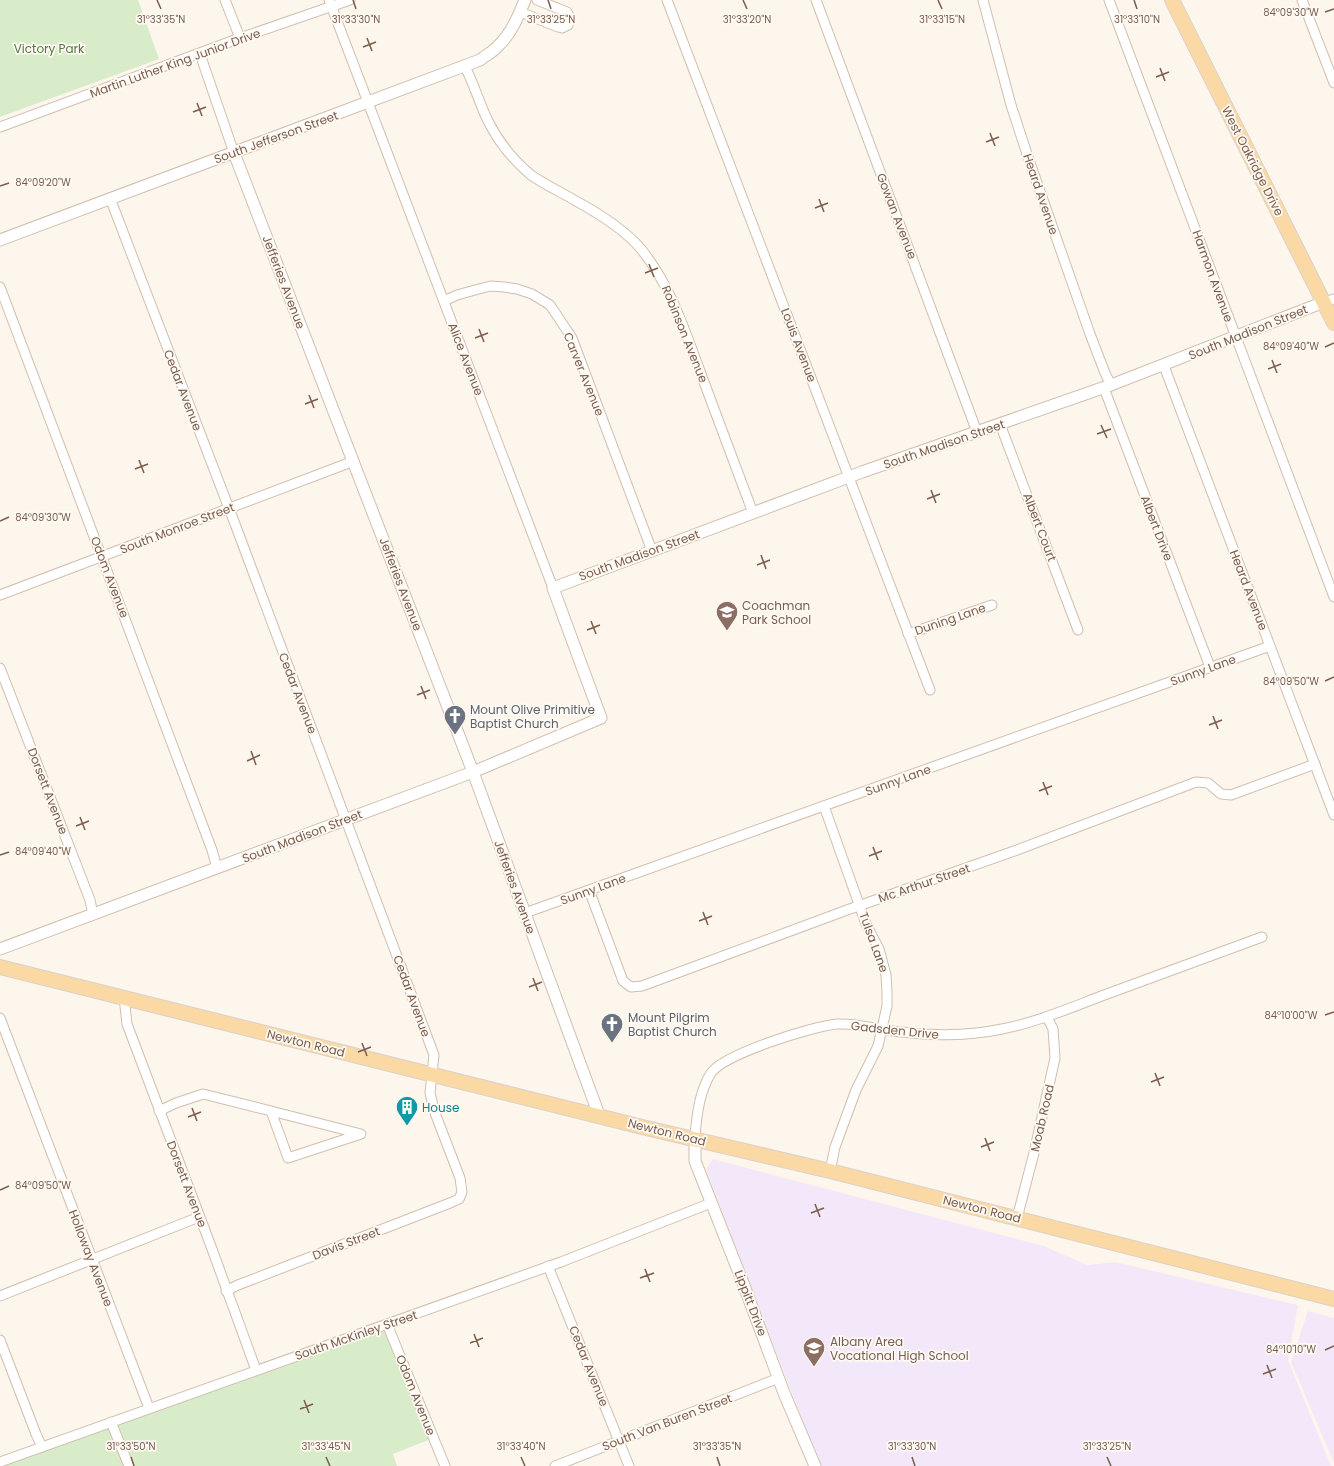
<svg xmlns="http://www.w3.org/2000/svg" width="1334" height="1466" font-family="Poppins,sans-serif">
<style>
.education{fill:#f3e8fa}
.green{fill:#d8ecc9}
.lines{fill:none;stroke-linecap:round;stroke-linejoin:round}
.minor-casing{stroke:#d1beb0;stroke-width:11}
.tertiary-casing{stroke:#d1beb0;stroke-width:13}
.primary-casing{stroke:#dad1cd;stroke-width:16}
.minor{stroke:#fff;stroke-width:9}
.tertiary{stroke:#fff;stroke-width:11}
.primary{stroke:#fbd9a5;stroke-width:14}
.ticks{fill:none;stroke:#7a5c4d;stroke-width:1.5}
.labels{text-anchor:middle;dominant-baseline:central;stroke-width:3.5;stroke-linejoin:round;paint-order:stroke}
.park-label{font-size:12px;fill:#537a41;stroke:#fffaf3}
.street-label{font-size:12px;fill:#7a5c4d;stroke:#fffaf3}
.education-label{font-size:12px;fill:#785e54;stroke:#fffaf3;text-anchor:start}
.worship-label{font-size:12px;fill:#5b616d;stroke:#fffaf3;text-anchor:start}
.culture-label{font-size:12px;fill:#0d838f;stroke:#fffaf3;text-anchor:start}
.ticks-label{font-size:10px;text-anchor:middle;fill:#7a5c4d;stroke:#fffaf3;stroke-width:3.5;stroke-linejoin:round;paint-order:stroke}
</style>
<rect width="100%" height="100%" fill="#fdf6ec"/>
<!-- education -->
<g class="education">
<path d="M713 1159 1044 1246 1087 1265 1115 1262 1298 1305 1288 1360 1331 1466H820L706 1169Z"/>
<path d="M1308 1311 1334 1318V1463L1291 1362Z"/>
</g>
<!-- green -->
<g class="green">
<path d="M0 0H138L159 59 0 117Z"/>
<path d="M386 1327 431 1439 393 1454 397 1466H133L115 1423Z"/>
<path d="M110 1425 126 1466H0Z"/>
</g>
<g class="lines">
<!-- minor casing -->
<g class="minor-casing">
<g id="minor">
<path d="M225 0 240 38"/>
<path d="M329 0 553 588"/>
<path d="M667 0 930 690"/>
<path d="M816 0 977 432"/>
<path d="M983 0 1011 105 1028 157 1090 334 1105 373 1111 385"/>
<path d="M1109 0 1334 597"/>
<path d="M1302 0 1334 83"/>
<path d="M520 12 558 27 562 28 568 25 570 18 567 12 537 0"/>
<path d="M200 54 234 153"/>
<path d="M464 65C474 83 479 103 488 121 498 141 513 160 531 175 545 185 561 192 576 201 598 213 625 230 641 249 671 286 685 331 701 374 718 420 736 467 753 513"/>
<path d="M0 127 240 38 350 0"/>
<path d="M110 198 235 524 434 1055 430 1093 435 1113 460 1178 462 1192 459 1199 450 1203 238 1285 226 1291"/>
<path d="M0 287 212 850 217 868"/>
<path d="M444 301 457 295 475 290 491 286 504 287 517 289 532 294 550 305 572 338 652 551"/>
<path d="M1324 302 1334 299"/>
<path d="M1164 366 1334 815"/>
<path d="M1104 388 1210 667"/>
<path d="M1000 424 1078 630"/>
<path d="M0 595 354 461"/>
<path d="M908 634 992 605"/>
<path d="M0 668 90 900 93 915"/>
<path d="M824 806 866 924 879 949 886 975 887 992V1006L878 1046 856 1090 835 1147 830 1171"/>
<path d="M589 890 623 981 631 987 642 986 847 910 1017 850 1196 782 1208 783 1221 794 1231 795 1315 764"/>
<path d="M525 913 1270 646"/>
<path d="M124 997 127 1024 212 1249 256 1370"/>
<path d="M0 1018 149 1408"/>
<path d="M159 1111 176 1103 203 1094 271 1111"/>
<path d="M271 1111 361 1134 288 1158Z"/>
<path d="M695 1139C696 1119 700 1090 711 1073 724 1054 813 1026 837 1024 859 1023 879 1030 901 1032 935 1036 969 1036 1002 1029 1038 1022 1072 1007 1107 994 1158 975 1210 956 1262 937"/>
<path d="M1017 1218 1034 1153 1055 1058 1053 1029 1047 1017"/>
<path d="M548 1266 629 1466"/>
<path d="M0 1296 199 1217"/>
<path d="M387 1324 445 1466"/>
<path d="M0 1340 36 1434 42 1447"/>
<path d="M111 1422 129 1466"/>
<path d="M0 1462 561 1262 711 1203"/>
<path d="M555 1466 779 1378"/>
</g>
</g>
<!-- tertiary casing -->
<g class="tertiary-casing">
<g id="tertiary">
<path d="M234 153 473 772 599 1115"/>
<path d="M0 240 480 60C486 55 493 52 498 46 511 34 518 17 525 0"/>
<path d="M0 949 473 772 601 718 553 588 862 472 1111 385 1324 302"/>
<path d="M695 1139V1161L743 1283 784 1393 815 1466"/>
</g>
</g>
<!-- primary casing -->
<g class="primary-casing">
<g id="primary">
<path d="M1172 0 1334 323"/>
<path d="M0 967 642 1127 830 1171 1334 1299"/>
</g>
</g>
<!-- minor -->
<use href="#minor" class="minor"/>
<!-- tertiary -->
<use href="#tertiary" class="tertiary"/>
<!-- primary -->
<use href="#primary" class="primary"/>
</g>
<!-- ticks -->
<path class="ticks" d="M157 0 161 9M353 0 356 9M548 0 551 9M743 0 747 9M938 0 942 9M1134 0 1137 9M1325 12 1334 9M367 38 372 51M363 47 376 42M1160 68 1165 81M1156 77 1169 72M197 103 202 116M193 112 206 107M990 133 995 146M986 142 999 137M0 186 9 183M819 199 824 212M815 208 828 203M649 264 654 277M645 273 658 268M479 329 484 342M475 338 488 333M1325 347 1334 343M1272 360 1277 373M1268 369 1281 364M309 395 314 408M305 404 318 399M1101 425 1107 438M1097 434 1111 429M139 460 144 473M135 469 148 464M931 490 936 503M927 499 940 494M0 521 9 517M761 555 766 569M757 565 770 560M591 621 596 634M587 630 600 625M1325 681 1334 677M421 686 426 699M417 695 430 690M1213 716 1218 729M1209 725 1222 720M251 751 256 765M247 761 260 755M1043 782 1048 795M1039 791 1052 786M80 817 85 830M76 826 89 821M873 847 878 860M0 855 9 852M869 856 882 851M703 912 708 925M699 921 712 916M533 978 538 991M529 987 542 982M1325 1015 1334 1012M362 1043 367 1056M358 1052 371 1047M1155 1073 1160 1086M1151 1082 1164 1077M192 1108 197 1121M188 1117 201 1112M985 1138 990 1151M981 1147 994 1142M0 1190 9 1186M815 1204 820 1217M811 1213 824 1208M645 1269 650 1282M640 1278 654 1273M474 1334 479 1347M470 1343 483 1338M1325 1350 1334 1346M1267 1365 1272 1378M1263 1374 1276 1369M304 1400 309 1413M300 1409 313 1404M131 1457 134 1466M326 1457 330 1466M521 1457 525 1466M717 1457 720 1466M912 1457 915 1466M1107 1457 1111 1466"/>
<!-- icons -->
<defs>
<g id="school-pin" transform="scale(1.15)"><path d="M0 17L-7.5 6A9.5 9.5 0 1 1 7.5 6Z" fill="#8d6e63" stroke="#fffaf3"/><path d="M0-5L7-2L0 1L-7-2ZM-4 1L0 2.5L4 1V4Q0 6-4 4Z" fill="#fff"/></g>
<g id="church-pin" transform="scale(1.15)"><path d="M0 17L-7.5 6A9.5 9.5 0 1 1 7.5 6Z" fill="#6b7280" stroke="#fffaf3"/><path d="M-1.2-6h2.4v3.5h3.3v2.4h-3.3V6h-2.4V-.1h-3.3v-2.4h3.3Z" fill="#fff"/></g>
<g id="building-pin" transform="scale(1.15)"><path d="M0 17L-7.5 6A9.5 9.5 0 1 1 7.5 6Z" fill="#0f9aa8" stroke="#fffaf3"/><path d="M-4-6H4V6H1V3H-1V6H-4ZM-2.5-4.3h1.7v1.8h-1.7ZM.8-4.3h1.7v1.8H.8ZM-2.5-1h1.7V.8h-1.7ZM.8-1h1.7V.8H.8Z" fill="#fff"/></g>
</defs>
<g fill-rule="evenodd">
<use href="#school-pin" x="727" y="612"/>
<use href="#church-pin" x="455" y="716"/>
<use href="#church-pin" x="612" y="1024"/>
<use href="#building-pin" x="407" y="1107"/>
<use href="#school-pin" x="814" y="1348"/>
</g>
<g class="labels">
<!-- park labels -->
<g class="park-label">
<text x="49" y="48">Victory Park</text>
</g>
<!-- street labels -->
<g class="street-label">
<text transform="translate(175 63) rotate(-20)">Martin Luther King Junior Drive</text>
<text transform="translate(276 137) rotate(-20)">South Jefferson Street</text>
<text transform="translate(1253 161) rotate(63)">West Oakridge Drive</text>
<text transform="translate(1041 194) rotate(71)">Heard Avenue</text>
<text transform="translate(897 216) rotate(69)">Gowan Avenue</text>
<text transform="translate(1213 276) rotate(70)">Harmon Avenue</text>
<text transform="translate(284 282) rotate(69)">Jefferies Avenue</text>
<text transform="translate(1248 332) rotate(-22)">South Madison Street</text>
<text transform="translate(685 334) rotate(68)">Robinson Avenue</text>
<text transform="translate(799 345) rotate(69)">Louis Avenue</text>
<text transform="translate(466 359) rotate(69)">Alice Avenue</text>
<text transform="translate(584 374) rotate(68)">Carver Avenue</text>
<text transform="translate(183 390) rotate(69)">Cedar Avenue</text>
<text transform="translate(944 444) rotate(-19)">South Madison Street</text>
<text transform="translate(1040 527) rotate(69)">Albert Court</text>
<text transform="translate(177 528) rotate(-21)">South Monroe Street</text>
<text transform="translate(1157 528) rotate(69)">Albert Drive</text>
<text transform="translate(639 555) rotate(-20)">South Madison Street</text>
<text transform="translate(110 577) rotate(69)">Odom Avenue</text>
<text transform="translate(401 584) rotate(69)">Jefferies Avenue</text>
<text transform="translate(1249 590) rotate(69)">Heard Avenue</text>
<text transform="translate(950 619) rotate(-19)">Duning Lane</text>
<text transform="translate(1203 670) rotate(-20)">Sunny Lane</text>
<text transform="translate(298 693) rotate(69)">Cedar Avenue</text>
<text transform="translate(898 780) rotate(-20)">Sunny Lane</text>
<text transform="translate(48 791) rotate(69)">Dorsett Avenue</text>
<text transform="translate(302 836) rotate(-21)">South Madison Street</text>
<text transform="translate(924 883) rotate(-19)">Mc Arthur Street</text>
<text transform="translate(515 887) rotate(70)">Jefferies Avenue</text>
<text transform="translate(593 889) rotate(-20)">Sunny Lane</text>
<text transform="translate(874 942) rotate(70)">Tulsa Lane</text>
<text transform="translate(412 996) rotate(70)">Cedar Avenue</text>
<text transform="translate(895 1030) rotate(6)">Gadsden Drive</text>
<text transform="translate(306 1043) rotate(14)">Newton Road</text>
<text transform="translate(1042 1118) rotate(-77)">Moab Road</text>
<text transform="translate(667 1132) rotate(14)">Newton Road</text>
<text transform="translate(187 1184) rotate(69)">Dorsett Avenue</text>
<text transform="translate(982 1209) rotate(14)">Newton Road</text>
<text transform="translate(346 1243) rotate(-21)">Davis Street</text>
<text transform="translate(91 1258) rotate(69)">Holloway Avenue</text>
<text transform="translate(751 1303) rotate(69)">Lippitt Drive</text>
<text transform="translate(356 1335) rotate(-19)">South McKinley Street</text>
<text transform="translate(589 1366) rotate(68)">Cedar Avenue</text>
<text transform="translate(416 1395) rotate(68)">Odom Avenue</text>
<text transform="translate(667 1422) rotate(-21)">South Van Buren Street</text>
</g>
<!-- education labels -->
<g class="education-label">
<text x="742" y="605">Coachman<tspan x="742" dy="14">Park School</tspan></text>
<text x="830" y="1341">Albany Area<tspan x="830" dy="14">Vocational High School</tspan></text>
</g>
<!-- worship labels -->
<g class="worship-label">
<text x="470" y="709">Mount Olive Primitive<tspan x="470" dy="14">Baptist Church</tspan></text>
<text x="628" y="1017">Mount Pilgrim<tspan x="628" dy="14">Baptist Church</tspan></text>
</g>
<!-- culture labels -->
<g class="culture-label">
<text x="422" y="1107">House</text>
</g>
</g>
<g class="ticks-label">
<text x="1291" y="16">84°09'30"W</text>
<text x="161" y="23">31°33'35"N</text>
<text x="356" y="23">31°33'30"N</text>
<text x="551" y="23">31°33'25"N</text>
<text x="747" y="23">31°33'20"N</text>
<text x="942" y="23">31°33'15"N</text>
<text x="1137" y="23">31°33'10"N</text>
<text x="43" y="186">84°09'20"W</text>
<text x="1291" y="350">84°09'40"W</text>
<text x="43" y="521">84°09'30"W</text>
<text x="1291" y="685">84°09'50"W</text>
<text x="43" y="855">84°09'40"W</text>
<text x="1291" y="1019">84°10'00"W</text>
<text x="43" y="1189">84°09'50"W</text>
<text x="1291" y="1353">84°10'10"W</text>
<text x="131" y="1450">31°33'50"N</text>
<text x="326" y="1450">31°33'45"N</text>
<text x="521" y="1450">31°33'40"N</text>
<text x="717" y="1450">31°33'35"N</text>
<text x="912" y="1450">31°33'30"N</text>
<text x="1107" y="1450">31°33'25"N</text>
</g>
</svg>
